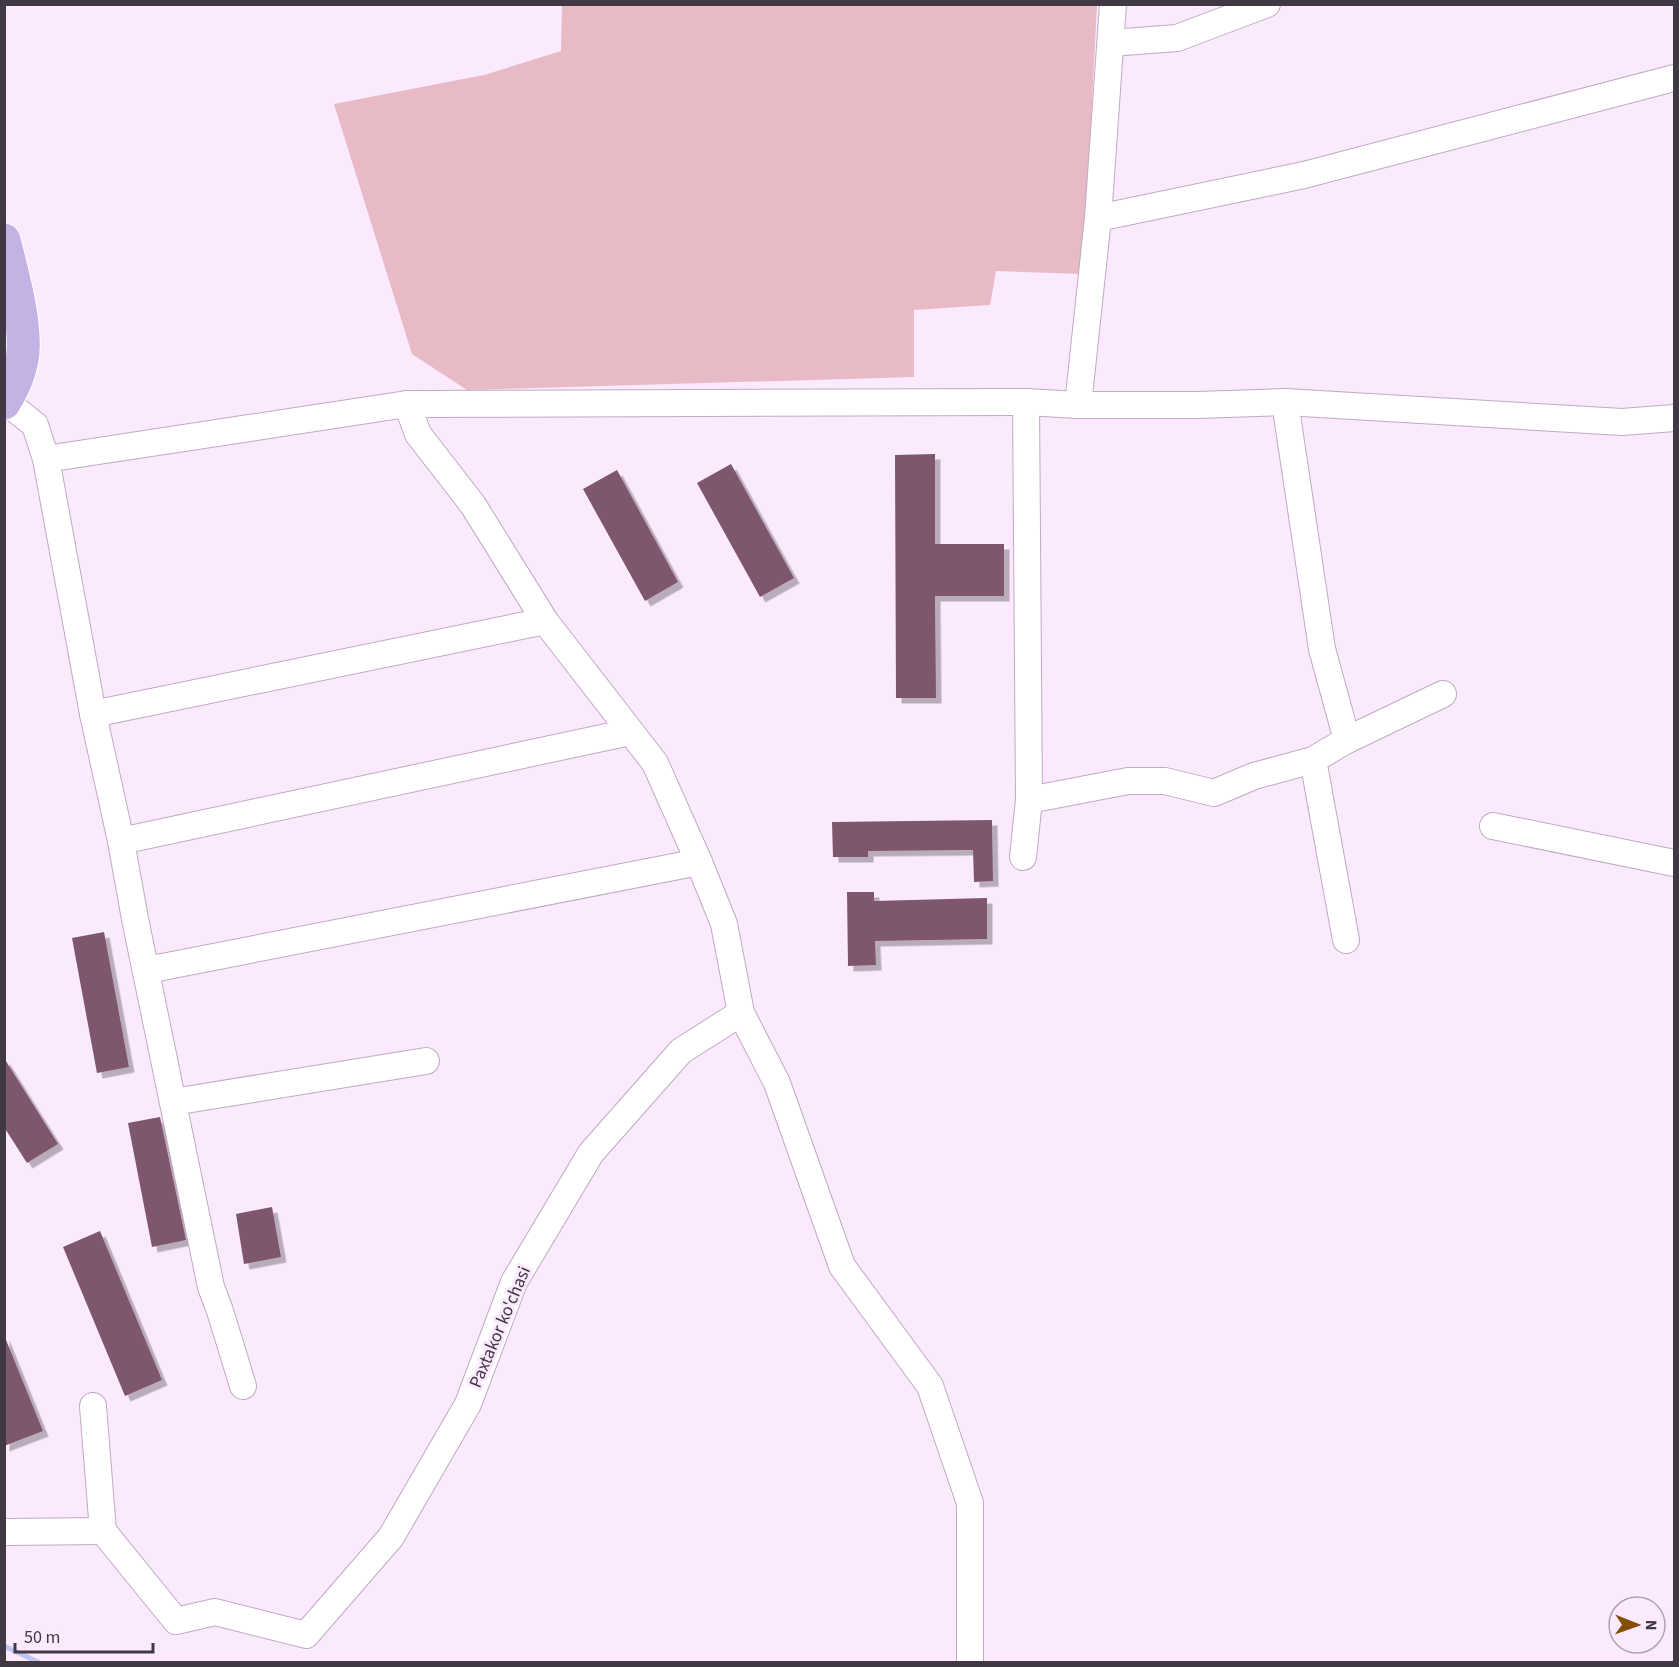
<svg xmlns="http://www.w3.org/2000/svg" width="1679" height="1667" font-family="'Source Sans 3',sans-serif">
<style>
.green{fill:#e8bac5}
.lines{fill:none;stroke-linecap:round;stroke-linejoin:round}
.stream{stroke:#c0c5f2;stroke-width:5}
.building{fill:#7e566e;filter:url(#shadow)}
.minor-casing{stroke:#bfaac2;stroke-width:28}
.major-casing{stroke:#fff;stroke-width:35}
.minor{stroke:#fff;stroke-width:26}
.major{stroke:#c5b2e4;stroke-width:33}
.labels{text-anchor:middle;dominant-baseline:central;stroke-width:6;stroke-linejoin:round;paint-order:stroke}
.street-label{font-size:18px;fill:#403842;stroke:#fbe9fe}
</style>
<defs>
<filter id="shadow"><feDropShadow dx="5.5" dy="5.5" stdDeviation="0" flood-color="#0004"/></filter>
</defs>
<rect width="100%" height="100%" fill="#fbe9fe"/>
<!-- green -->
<path class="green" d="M562 5H1097L1083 274 996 271 990 305 914 310V377L467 390 412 354 334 104 484 75 561 51Z"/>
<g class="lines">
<!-- stream -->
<path class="stream" d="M4 1646 38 1662"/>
</g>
<!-- building -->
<g class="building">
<path d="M935 454V544H1004V596H935L936 698H896L895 455Z"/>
<path d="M731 464 794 578 760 597 697 483Z"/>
<path d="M617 470 678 582 645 601 583 489Z"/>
<path d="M992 820 993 881 974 882 973 850 868 851V857H833L832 822Z"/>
<path d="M847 892H874V901L987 898V939L875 941 876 965 848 966Z"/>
<path d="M104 932 129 1067 97 1073 72 938Z"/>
<path d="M4 1058 58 1144 27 1163 4 1127Z"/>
<path d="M160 1117 186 1240 152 1247 128 1123Z"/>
<path d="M272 1207 281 1257 244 1264 236 1214Z"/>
<path d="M100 1231 162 1380 125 1396 63 1247Z"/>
<path d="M4 1335 43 1431 4 1446Z"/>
</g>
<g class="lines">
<!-- minor casing -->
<g class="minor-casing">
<g id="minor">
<path d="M1111 43 1177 38 1267 4"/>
<path d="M1098 218 1304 175 1674 78"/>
<path d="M6 402 35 425 46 459 93 714 121 841 135 919 211 1287 220 1311 243 1386"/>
<path d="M407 404 418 434 473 505 545 621 655 763 699 862 724 924 741 1013 777 1083 842 1266 930 1386 970 1503V1662"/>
<path d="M1078 405 1098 218 1113 4"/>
<path d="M46 459 407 404 1026 402 1078 405H1197L1285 402 1622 422 1674 418"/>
<path d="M93 714 545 621"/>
<path d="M1347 740 1443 694"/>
<path d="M1313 760 1346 940"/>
<path d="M1029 800 1128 781H1165L1214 793 1254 776 1313 760 1347 740 1322 649 1285 402"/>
<path d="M1493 826 1674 863"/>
<path d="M121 841 630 732"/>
<path d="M1023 857 1029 800 1026 402"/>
<path d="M147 970 699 862"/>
<path d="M173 1102 426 1061"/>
<path d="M93 1406 103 1531 176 1621 215 1612 306 1635 391 1537 468 1404 514 1282 591 1153 681 1051 741 1013"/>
<path d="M4 1532 103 1531"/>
</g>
</g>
<!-- major casing -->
<g class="major-casing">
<path id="major" d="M4 240C12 272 28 328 22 360 19 375 12 391 4 403"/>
</g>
<!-- minor -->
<use href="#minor" class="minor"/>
<!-- major -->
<use href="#major" class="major"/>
</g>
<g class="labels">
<!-- street labels -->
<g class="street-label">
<text transform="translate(500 1327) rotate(-67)">Paxtakor ko'chasi</text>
</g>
</g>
<!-- border -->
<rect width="1679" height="1667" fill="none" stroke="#403842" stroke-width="12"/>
<!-- north arrow -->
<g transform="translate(1637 1625) rotate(91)"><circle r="28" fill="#fbe9fe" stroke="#b0a2b3" stroke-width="1.5"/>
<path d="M0-4.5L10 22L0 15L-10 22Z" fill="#864e00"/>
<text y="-9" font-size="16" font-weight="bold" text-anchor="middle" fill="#403842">N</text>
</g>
<!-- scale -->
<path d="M15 1643v9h138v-9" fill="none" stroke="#403842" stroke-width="3"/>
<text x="24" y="1643" font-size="18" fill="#403842" stroke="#fbe9fe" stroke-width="4.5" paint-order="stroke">50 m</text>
</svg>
